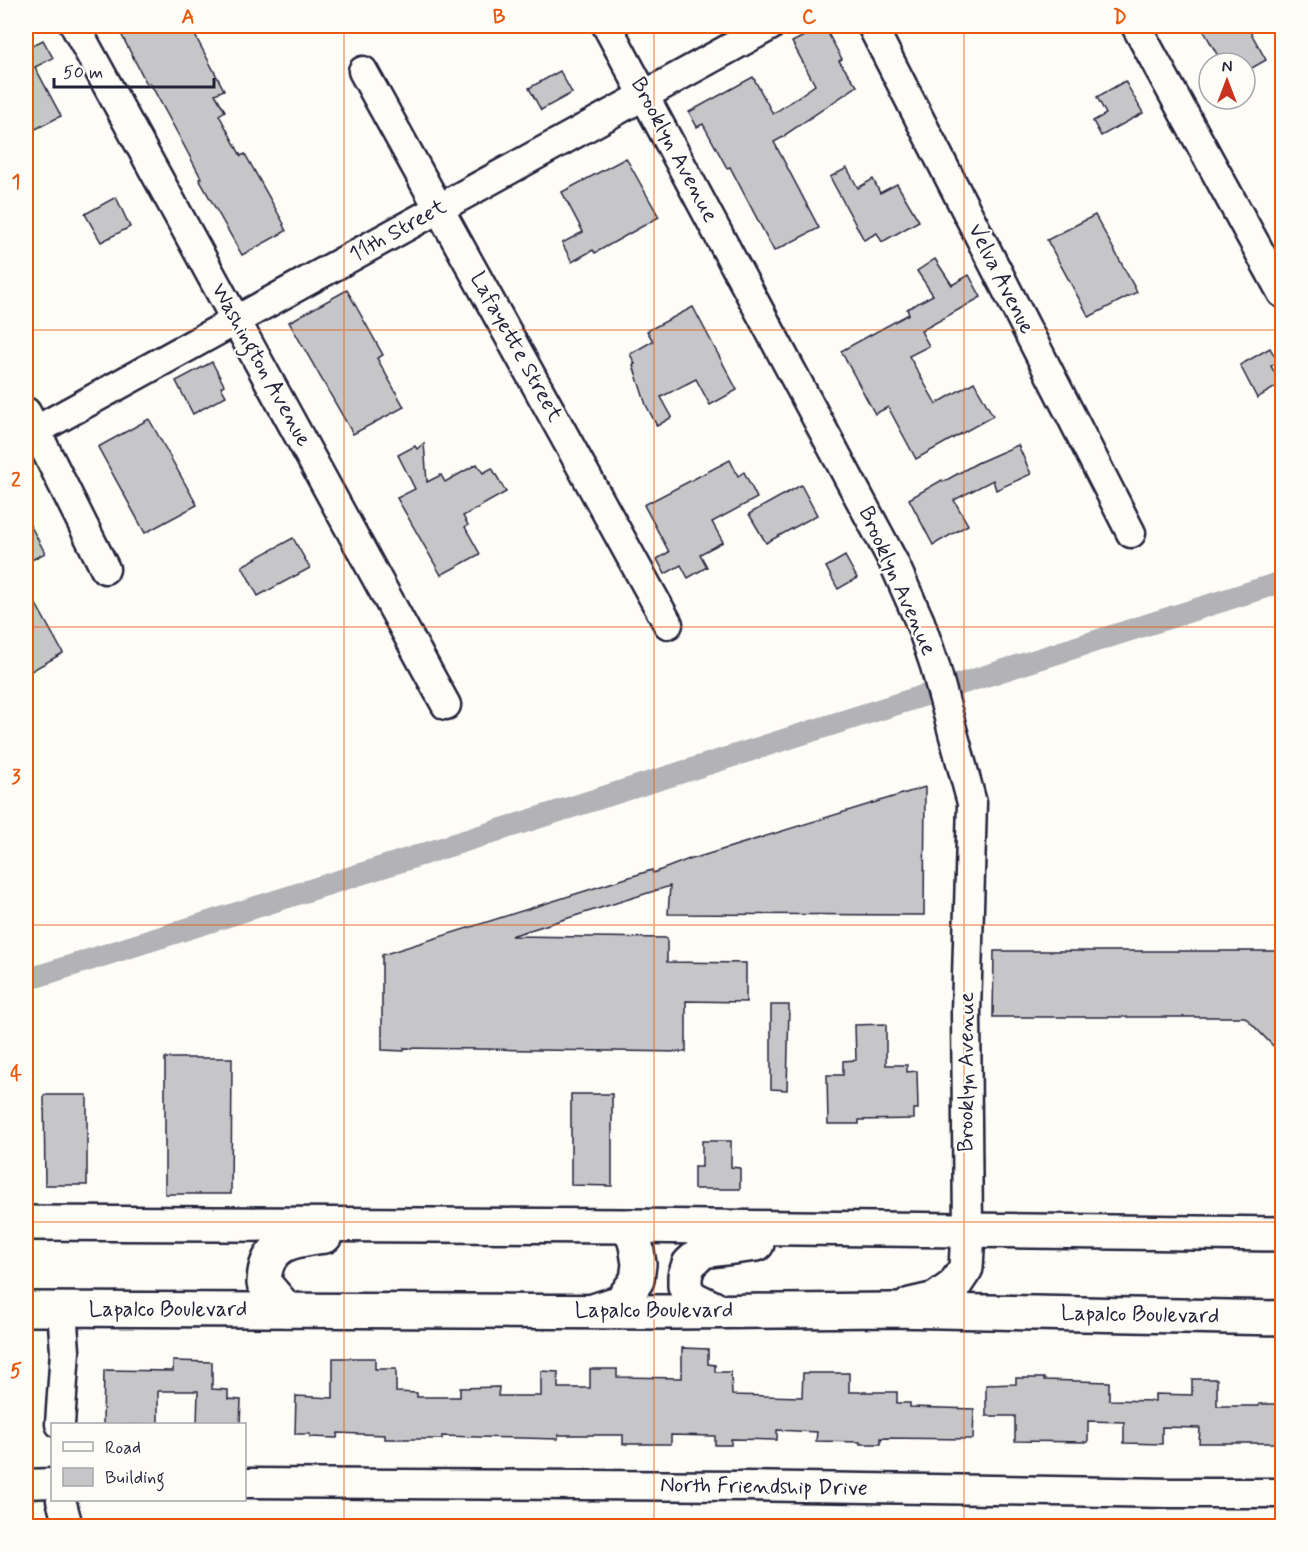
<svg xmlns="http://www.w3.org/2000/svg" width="1308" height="1552" font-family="Mynerve,sans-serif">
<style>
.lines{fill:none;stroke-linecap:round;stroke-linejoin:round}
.canal{stroke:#b2b2b7;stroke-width:22}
.building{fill:#c6c6c8;stroke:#22223b;stroke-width:1.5}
.minor-casing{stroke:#22223b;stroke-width:33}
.major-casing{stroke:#22223b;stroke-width:38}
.minor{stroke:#fdfcf7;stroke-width:28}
.major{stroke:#fdfcf7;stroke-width:33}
.grid{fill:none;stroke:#e8590c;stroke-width:1.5;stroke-opacity:0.55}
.labels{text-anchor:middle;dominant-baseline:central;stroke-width:4.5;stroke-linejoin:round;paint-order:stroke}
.street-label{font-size:22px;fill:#22223b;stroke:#fdfcf7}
.neatline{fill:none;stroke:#e8590c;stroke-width:2}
.grid-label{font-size:20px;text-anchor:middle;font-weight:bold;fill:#e8590c}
</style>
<rect width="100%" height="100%" fill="#fdfcf7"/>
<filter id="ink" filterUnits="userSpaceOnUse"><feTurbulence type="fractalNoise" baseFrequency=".0167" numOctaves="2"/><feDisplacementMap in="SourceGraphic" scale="12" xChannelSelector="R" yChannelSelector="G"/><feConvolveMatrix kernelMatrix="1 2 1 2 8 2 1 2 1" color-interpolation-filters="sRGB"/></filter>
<g filter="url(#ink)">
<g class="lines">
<!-- canal -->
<path class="canal" d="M26 980 1282 582"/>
</g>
<!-- building -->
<g class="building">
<path d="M117 26H190L224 90 215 94 225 111 219 115 241 156 245 154 284 224 283 225 286 231 242 255 199 179 201 178 179 136 150 83 147 84Z"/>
<path d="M824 26 842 59 839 61 857 86 785 135V136L774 142 819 228 774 251 730 167 727 168 703 124 697 127 689 112 753 77 773 114 815 85 792 42Z"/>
<path d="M1201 26H1247L1266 60 1245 72V63H1222Z"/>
<path d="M43 40 53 58 35 67 61 116 26 134V49Z"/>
<path d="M560 71 572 93 541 110 529 88Z"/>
<path d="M1125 81 1143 113 1101 136 1093 121 1106 114 1097 97Z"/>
<path d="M626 158 659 217 595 253 593 250 572 262 562 243 583 232 562 192Z"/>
<path d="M847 168 858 188 873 179 880 193 897 184 919 221 882 242 877 233 864 240 830 177Z"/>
<path d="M116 197 130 227 101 242 85 214Z"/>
<path d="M1095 215 1137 292 1089 317 1047 240Z"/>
<path d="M935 259 952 285 969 275 981 297 921 331 929 346 909 356 936 404 974 382 993 416 916 459 888 407 875 414 841 351 909 314 907 309 933 295 917 271Z"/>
<path d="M347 290 383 355 377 358 404 407 353 434 289 322Z"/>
<path d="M693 307 737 390 710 405 696 379 661 397 672 417 657 426 646 405 633 365 635 364 630 354 653 341 647 331Z"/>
<path d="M1270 348 1278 362 1271 366 1281 384 1257 398 1240 365Z"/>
<path d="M212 362 224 385 221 387 226 396 193 414 176 381Z"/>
<path d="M149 419 197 505 145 533 98 447Z"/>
<path d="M424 443 427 482 441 475 445 482 477 464 483 473 492 468 506 492 463 516 468 525 465 527 480 554 441 575 397 498 415 489 398 455 415 446 417 449Z"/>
<path d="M1018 445 1031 474 996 490 993 480 954 500 968 525 933 545 909 499 942 480 943 482 977 463Z"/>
<path d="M730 460 738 476 744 472 757 498 712 522 723 542 700 554 707 567 688 578 681 565 665 574 657 559 669 552 644 505Z"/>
<path d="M801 485 817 515 766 543 749 514Z"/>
<path d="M26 517 45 553 26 563Z"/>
<path d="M293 538 310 568 258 596 242 566Z"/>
<path d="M845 556 857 578 838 589 826 567Z"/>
<path d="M26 586 63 653 26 674Z"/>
<path d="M925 787 924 915 668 914 670 886 511 936 667 938V962L746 963V1002L686 1001V1052L404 1048V1051L382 1050V955L652 870 653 873 689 859V860Z"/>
<path d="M994 951H1282V1055L1245 1017H993Z"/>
<path d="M771 1005H789L787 1090 771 1089Z"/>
<path d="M886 1024V1065H907V1072L917 1071 918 1109H914V1119L859 1120V1124H828L827 1075H843V1061L856 1060 855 1025Z"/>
<path d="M165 1058H232L231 1194H165Z"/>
<path d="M571 1094H612V1186L571 1185Z"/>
<path d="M44 1095H87V1185H45Z"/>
<path d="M702 1141H731V1167L740 1168V1189H694V1167H702Z"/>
<path d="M682 1348 708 1349V1364L715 1365V1372H731L732 1395 802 1397 803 1373H849V1392H897V1403H910V1407L974 1409 973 1439 881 1438V1444H860V1442L816 1441 817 1432 777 1430V1440L731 1439V1445H715V1436L671 1435V1444H623V1435H558V1439L442 1436V1439H385V1435L338 1433 337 1438 310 1437V1434H295L296 1396 333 1398V1358H375V1369H396V1392L417 1393V1397H460V1388L499 1387 498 1396H541V1371L558 1372V1388H590V1369H617V1377L682 1378Z"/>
<path d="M173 1361 212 1362V1389L228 1390V1399L241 1400 240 1425H197L198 1391H158V1425H103L104 1370 173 1371Z"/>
<path d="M1016 1378H1044V1380L1109 1382V1400L1155 1401V1394L1192 1395V1379H1217V1406H1259V1404H1282V1443H1199L1200 1428 1162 1427V1444L1124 1443V1422L1088 1421V1442L1015 1441V1416H986V1385L1016 1384Z"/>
</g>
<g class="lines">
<!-- minor casing -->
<g class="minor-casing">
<g id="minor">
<path d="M75 26 446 705"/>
<path d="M607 26 893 561 920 622 935 666 972 803 966 1012 968 1231"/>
<path d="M872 26 1131 533"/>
<path d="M1136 26 1282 293"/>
<path d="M363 71 668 624"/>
<path d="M26 412 36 431 105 569"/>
<path d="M26 436 770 26"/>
<path d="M60 1424 65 1351 62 1310"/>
<path d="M244 1483 744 1486 1170 1493H1282"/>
<path d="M26 1484 52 1483"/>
<path d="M61 1500 68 1526"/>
</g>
</g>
<!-- major casing -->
<g class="major-casing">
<g id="major">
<path d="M26 1223 630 1226 1282 1234"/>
<path d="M910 1305 936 1299 954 1286 966 1268 968 1231"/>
<path d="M26 1309 676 1312 891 1310 1282 1318"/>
<path d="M287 1310 264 1283C265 1243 292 1240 325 1236"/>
<path d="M596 1310 621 1302 637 1280 639 1264 636 1245 630 1226"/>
<path d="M719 1311 696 1300 689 1295 685 1286V1276L689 1264 703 1251 757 1244"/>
</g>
</g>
<!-- minor -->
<use href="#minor" class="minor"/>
<!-- major -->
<use href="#major" class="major"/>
</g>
</g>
<!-- grid -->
<path class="grid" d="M344 26V1526M654 26V1526M964 26V1526M26 330H1282M26 627H1282M26 925H1282M26 1222H1282"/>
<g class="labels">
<!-- street labels -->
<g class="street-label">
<text transform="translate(674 150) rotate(62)">Brooklyn Avenue</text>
<text transform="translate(398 231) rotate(-29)">11th Street</text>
<text transform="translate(1001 279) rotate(63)">Velva Avenue</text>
<text transform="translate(516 347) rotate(61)">Lafayette Street</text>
<text transform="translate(261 365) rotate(61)">Washington Avenue</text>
<text transform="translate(897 581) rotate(66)">Brooklyn Avenue</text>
<text transform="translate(967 1072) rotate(-90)">Brooklyn Avenue</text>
<text x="168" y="1310">Lapalco Boulevard</text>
<text x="654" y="1311">Lapalco Boulevard</text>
<text transform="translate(1140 1315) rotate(1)">Lapalco Boulevard</text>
<text transform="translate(764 1487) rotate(1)">North Friendship Drive</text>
</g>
</g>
<!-- margin -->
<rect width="1308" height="1552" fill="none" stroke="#fdfcf7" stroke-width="66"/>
<!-- legend -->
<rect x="51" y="1423" width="195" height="78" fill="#fdfcf7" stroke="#a5a5ac" stroke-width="1.5"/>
<rect x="63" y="1442" width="30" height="9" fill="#fdfcf7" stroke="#a5a5ac" stroke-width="1.5"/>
<text x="105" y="1453" font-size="18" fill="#22223b">Road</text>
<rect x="63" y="1468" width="30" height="18" fill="#c6c6c8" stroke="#a5a5ac" stroke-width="1.5"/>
<text x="105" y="1483" font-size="18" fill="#22223b">Building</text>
<!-- north arrow -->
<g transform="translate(1227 81)"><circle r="28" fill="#fdfcf7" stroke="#a5a5ac" stroke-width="1.5"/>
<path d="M0-4.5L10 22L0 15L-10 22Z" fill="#c8321e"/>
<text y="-9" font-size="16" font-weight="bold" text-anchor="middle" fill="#22223b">N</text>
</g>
<!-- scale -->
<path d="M54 78v9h160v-9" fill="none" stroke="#22223b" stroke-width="3"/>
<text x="63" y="78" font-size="18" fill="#22223b" stroke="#fdfcf7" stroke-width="4.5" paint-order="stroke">50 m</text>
<rect x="33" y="33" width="1242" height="1486" class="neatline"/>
<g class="grid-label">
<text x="188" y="23">A</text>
<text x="499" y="23">B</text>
<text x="809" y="23">C</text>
<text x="1120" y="23">D</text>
<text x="16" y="188">1</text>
<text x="16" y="486">2</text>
<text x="16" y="783">3</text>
<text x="16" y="1080">4</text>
<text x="16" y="1377">5</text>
</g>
</svg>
